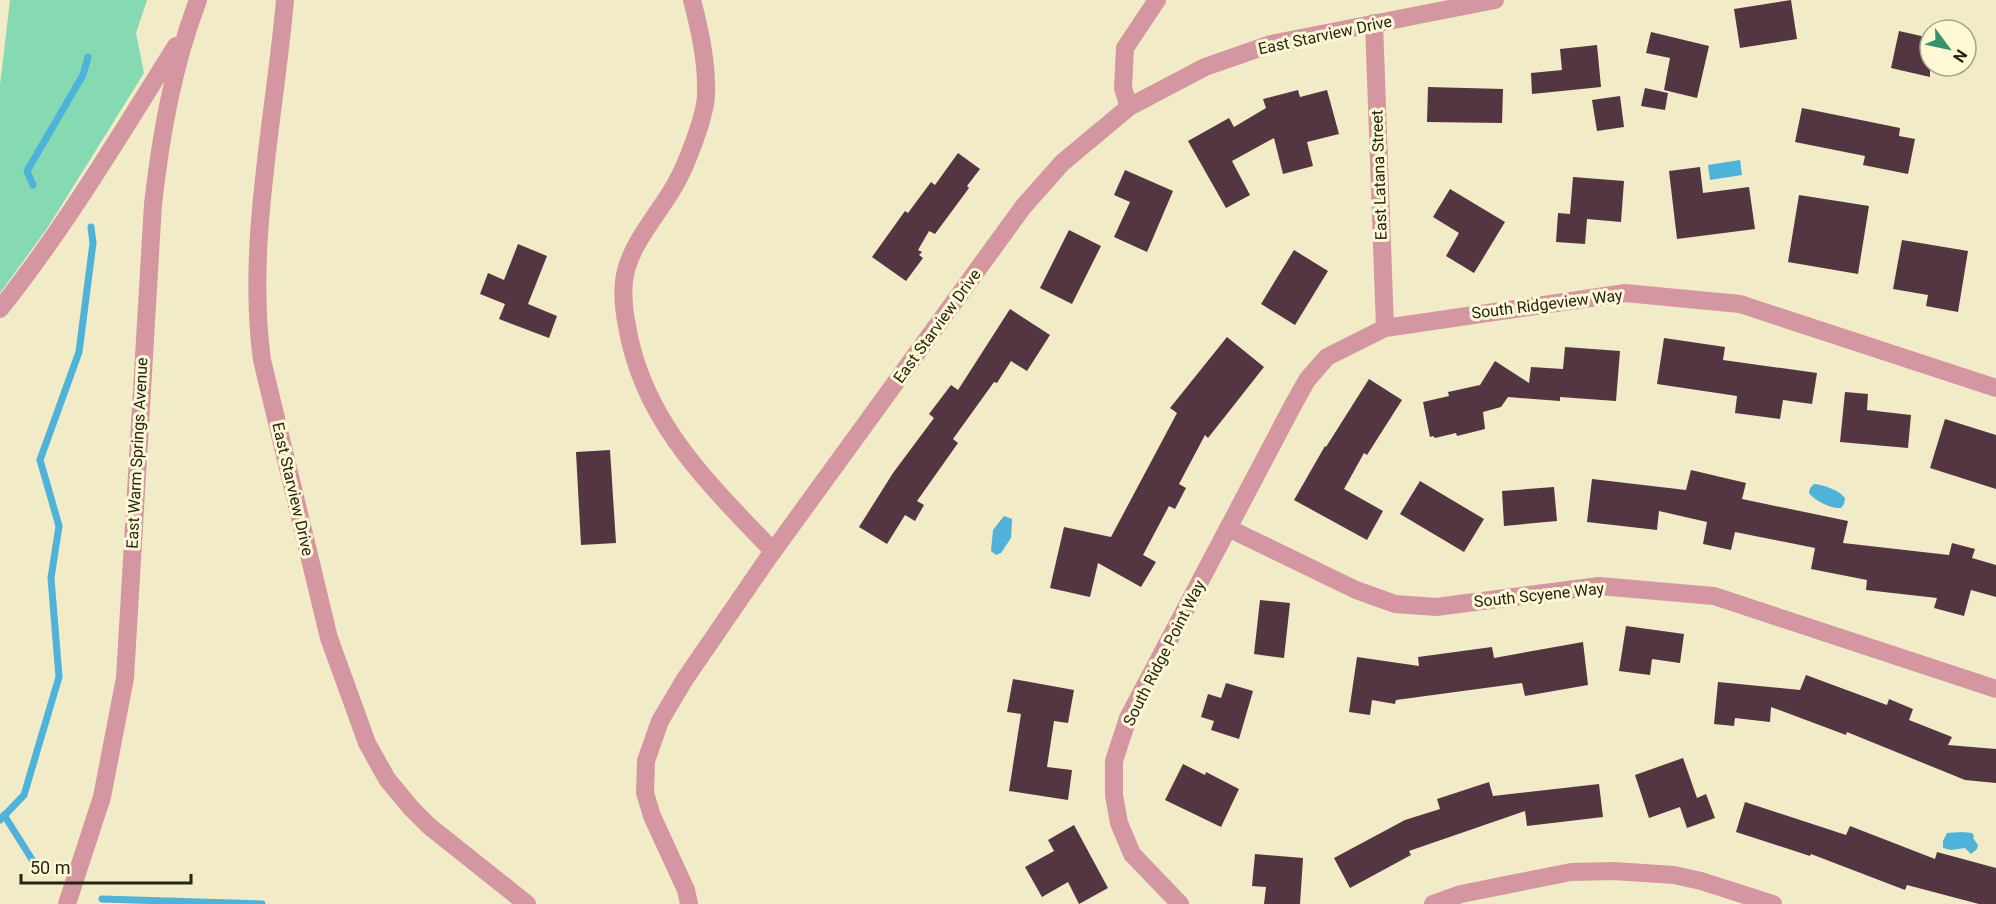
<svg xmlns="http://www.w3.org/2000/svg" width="1996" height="904" font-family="Roboto,sans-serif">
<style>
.green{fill:#85dab3}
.water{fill:#4eb2d9}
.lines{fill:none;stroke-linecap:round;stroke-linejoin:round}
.stream{stroke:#4eb2d9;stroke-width:7}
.building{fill:#533642}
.minor{stroke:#d496a1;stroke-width:18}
.labels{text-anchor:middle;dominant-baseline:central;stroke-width:6;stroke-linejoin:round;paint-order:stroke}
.street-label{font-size:16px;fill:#262417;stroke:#fef8d5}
</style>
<rect width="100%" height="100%" fill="#f1ebc8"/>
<!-- green -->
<path class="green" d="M10 0H147L136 33 144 73 48 227 0 293V85Z"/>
<!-- water -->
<g class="water">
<path d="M1740 160 1742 175 1710 180 1708 165Z"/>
<path d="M1814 484C1824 485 1839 490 1845 498L1844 504 1841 508C1831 509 1815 501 1809 493L1810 488Z"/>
<path d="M1004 516 1012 519 1011 538 1001 553 996 555 991 551 993 530Z"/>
<path d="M1962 832 1972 833 1974 836 1973 838 1978 845 1977 849 1971 854 1965 848 1951 850 1943 848V841L1947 833Z"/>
</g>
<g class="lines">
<!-- stream -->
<g class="stream">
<path d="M33 185 27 171 83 75 88 57"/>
<path d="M4 815 33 861"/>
<path d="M0 820 24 795 59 677 51 578 59 526 40 460 79 352 93 243 91 227"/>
<path d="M102 899 262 904"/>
</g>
</g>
<!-- building -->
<g class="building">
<path d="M1791 0 1797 39 1740 48 1734 9Z"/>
<path d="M1899 31 1930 38V77L1891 68Z"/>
<path d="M1651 32 1709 46 1697 98 1664 90 1670 58 1646 53Z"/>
<path d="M1597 45 1601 87 1532 94 1531 73 1562 70 1560 49Z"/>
<path d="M1428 87 1503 89 1502 123 1427 122Z"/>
<path d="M1645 88 1668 93 1665 110 1641 106Z"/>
<path d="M1298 90 1300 97 1327 90 1339 134 1307 142 1313 166 1283 174 1274 138 1232 161 1250 195 1226 208 1188 141 1229 118 1234 127 1266 108 1263 99Z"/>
<path d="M1620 96 1624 127 1597 131 1592 100Z"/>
<path d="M1802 108 1900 128 1899 136 1915 139 1908 174 1863 165 1865 156 1795 142Z"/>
<path d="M958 153 980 169 967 186 969 188 935 234 929 231 918 250 922 252 919 255 923 258 906 281 872 257 905 211 908 213 931 182 935 185Z"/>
<path d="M1700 167 1703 193 1749 187 1755 229 1677 239 1669 171Z"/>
<path d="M1125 170 1173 191 1147 252 1114 237 1130 202 1114 195Z"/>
<path d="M1573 177 1624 181 1621 222 1587 219 1585 244 1556 242 1558 213 1570 214Z"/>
<path d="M1450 189 1505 222 1474 273 1446 256 1459 233 1433 217Z"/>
<path d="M1799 195 1869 206 1858 274 1788 262Z"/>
<path d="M1069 230 1101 246 1072 304 1040 288Z"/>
<path d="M1902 240 1968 251 1958 312 1926 306 1928 295 1893 289Z"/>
<path d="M518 244 547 256 528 304 557 316 549 338 499 319 505 304 480 294 488 273 504 280Z"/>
<path d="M1294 250 1328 271 1295 325 1261 304Z"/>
<path d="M1010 309 1050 335 1027 371 1011 361 997 383 994 382 953 439 958 443 917 501 924 505 915 521 905 515 887 544 859 527 893 473 934 418 929 414 951 385 958 390Z"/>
<path d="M1227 337 1264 367 1208 438 1205 435 1179 484 1186 488 1175 509 1169 506 1143 555 1156 562 1141 587 1098 563 1090 597 1050 588 1064 527 1111 537 1177 413 1170 408Z"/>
<path d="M1664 338 1725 347 1723 360 1817 373 1812 404 1783 400 1780 419 1735 413 1737 396 1657 384Z"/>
<path d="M1565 347 1620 351 1616 401 1560 397V401L1508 397 1501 407 1483 412 1485 429 1457 436 1456 433 1435 438 1433 436 1430 437 1423 402 1449 396 1448 392 1480 385 1495 361 1529 383 1531 367 1563 369Z"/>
<path d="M1369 379 1402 400 1367 455 1364 453 1344 489 1383 511 1367 540 1294 500 1325 446 1326 447Z"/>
<path d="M1845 392 1868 394 1867 410 1911 415 1908 448 1840 442Z"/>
<path d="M1945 419 1996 435V489L1930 468Z"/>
<path d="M610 450 616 543 581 545 576 452Z"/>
<path d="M1691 470 1746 483 1742 499 1848 521 1843 543 1949 555 1952 543 1975 549 1972 558 1996 565V597L1971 590 1964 616 1934 608 1937 598 1866 590 1867 580 1811 569 1815 548 1735 532 1731 550 1703 544 1707 522 1659 511 1657 530 1587 522 1592 479 1686 490Z"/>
<path d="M1420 481 1484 519 1464 552 1400 514Z"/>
<path d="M1554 487 1557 521 1504 526 1502 491Z"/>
<path d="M1260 600 1290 603 1284 658 1254 654Z"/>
<path d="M1626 626 1684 634 1680 663 1652 659 1650 675 1619 671Z"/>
<path d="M1583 642 1588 685 1525 696 1522 683 1396 700 1395 704 1372 700 1370 715 1349 712 1357 657 1419 666 1418 657 1492 647 1494 658Z"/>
<path d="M1806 675 1887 705 1889 699 1913 709 1909 720 1952 737 1948 745 1996 749V783L1965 780 1847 732 1846 735 1771 707 1770 722 1735 718 1734 726 1714 724 1718 682 1800 690Z"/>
<path d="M1013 679 1074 690 1068 723 1054 721 1047 767 1072 770 1068 800 1009 791 1021 714 1007 712Z"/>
<path d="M1226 683 1253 691 1239 739 1211 730 1214 721 1201 717 1208 694 1221 698Z"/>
<path d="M1683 758 1697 798 1706 794 1715 818 1687 828 1680 807 1649 818 1635 775Z"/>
<path d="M1183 764 1205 775 1206 772 1239 789 1221 827 1165 800Z"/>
<path d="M1489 782 1493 796 1599 784 1603 817 1527 826 1525 811 1409 851 1411 855 1350 888 1334 858 1405 820 1440 809 1437 799Z"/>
<path d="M1745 802 1846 835 1850 826 1935 859 1937 852 1996 868V904H1979L1907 885 1905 890 1811 854 1810 856 1736 832Z"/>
<path d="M1074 825 1108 888 1079 904 1068 882 1042 897 1025 867 1054 851 1048 840Z"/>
<path d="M1255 854 1303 858 1300 904H1264L1266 887 1252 886Z"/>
</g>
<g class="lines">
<!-- minor -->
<g class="minor">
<path d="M285 0C275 116 246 244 262 360L329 638 367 743 387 779 411 808 429 826 527 904"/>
<path d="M692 0C700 31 707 62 706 94 706 115 686 166 675 185 661 210 635 239 627 267 621 286 623 306 627 326 643 422 709 484 773 551"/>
<path d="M1374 23 1385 328"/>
<path d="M1129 107 1123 88 1125 48 1157 0"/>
<path d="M0 309C66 226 120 135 176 46"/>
<path d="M1228 528 1356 590 1395 604 1436 607 1599 586 1714 596 1996 689"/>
<path d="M67 904 102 797 125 678 153 204C161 134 173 66 198 0"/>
<path d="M689 904 686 890 652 816 645 793 646 761 660 721 685 679 766 561 1023 207 1062 163 1129 107 1205 67 1271 44 1495 0"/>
<path d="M1180 904 1132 854 1119 823 1114 795V761L1128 718 1292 407 1307 380 1327 357 1385 328 1625 293 1740 304 1996 388"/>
<path d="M1433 904 1461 894 1571 872 1613 871 1674 875 1701 881 1773 904"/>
</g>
</g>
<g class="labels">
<!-- street labels -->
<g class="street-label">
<text transform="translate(1325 35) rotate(-12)">East Starview Drive</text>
<text transform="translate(1379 175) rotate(-92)">East Latana Street</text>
<text transform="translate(1547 304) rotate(-7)">South Ridgeview Way</text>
<text transform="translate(937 326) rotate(-54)">East Starview Drive</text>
<text transform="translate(137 453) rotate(-87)">East Warm Springs Avenue</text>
<text transform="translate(293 489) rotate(77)">East Starview Drive</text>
<text transform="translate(1539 595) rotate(-6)">South Scyene Way</text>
<text transform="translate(1164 653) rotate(-63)">South Ridge Point Way</text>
</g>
</g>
<!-- north arrow -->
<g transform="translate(1948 48) rotate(123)"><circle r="28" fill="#fef8d5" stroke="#a8a389" stroke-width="1.5"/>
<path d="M0-4.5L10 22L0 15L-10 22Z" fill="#34936c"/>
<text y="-9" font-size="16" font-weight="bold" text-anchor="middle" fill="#262417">N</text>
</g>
<!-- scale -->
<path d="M21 874v9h170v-9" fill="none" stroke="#262417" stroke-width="3"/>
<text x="30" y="874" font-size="18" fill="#262417" stroke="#fef8d5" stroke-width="4.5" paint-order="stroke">50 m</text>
</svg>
